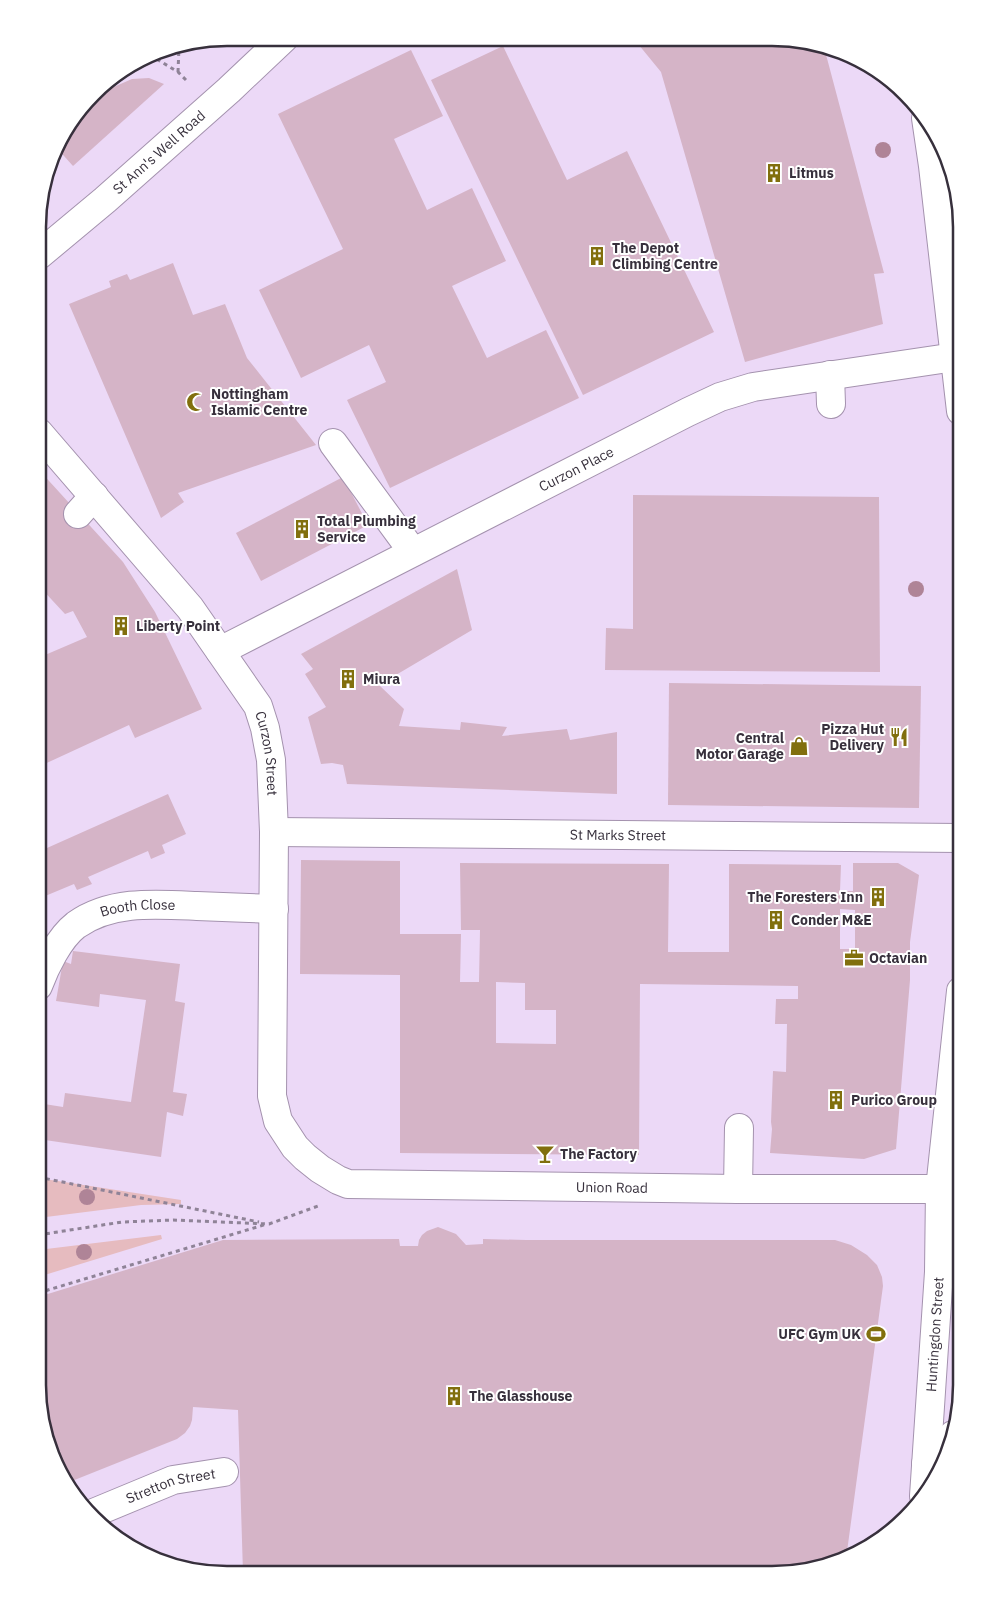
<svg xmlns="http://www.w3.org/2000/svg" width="999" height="1612" font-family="'IBM Plex Sans',sans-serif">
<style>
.green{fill:#e6bbbf}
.building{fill:#d5b4c7;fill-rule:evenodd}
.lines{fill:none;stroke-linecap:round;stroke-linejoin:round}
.minor-casing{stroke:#a492ae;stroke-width:30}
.highway-casing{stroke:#a492ae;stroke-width:30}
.path{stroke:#8f8397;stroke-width:3;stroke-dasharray:4 4;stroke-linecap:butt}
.minor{stroke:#fff;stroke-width:28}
.highway{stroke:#fff;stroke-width:28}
.tree{fill:#af8497}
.labels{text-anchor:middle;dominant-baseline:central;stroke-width:4;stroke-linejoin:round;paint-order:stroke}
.street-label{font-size:14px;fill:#37303c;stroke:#fff}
.poi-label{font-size:14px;font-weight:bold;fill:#37303c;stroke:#fff;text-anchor:start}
.rim{fill:none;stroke:#37303c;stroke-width:2.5}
</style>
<rect width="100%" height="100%" fill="#ecd9f7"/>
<!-- green -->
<g class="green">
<path d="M38 1178 181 1200V1204L141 1205 38 1218Z"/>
<path d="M161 1235 162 1239 38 1277V1250Z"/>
</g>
<!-- building -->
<g class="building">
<path d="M634 39H797L824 47 884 273 874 274 883 324 745 362 661 72Z"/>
<path d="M503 46 567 180 627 151 714 332 583 395 431 80Z"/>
<path d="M411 50 443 116 394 139 427 210 472 188 506 261 452 286 487 358 546 330 579 398 390 488 347 400 386 382 369 345 301 378 259 290 343 249 278 114Z"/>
<path d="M149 78 164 84 73 166 56 147 57 143 82 111 109 89 132 79Z"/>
<path d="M173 263 193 315 225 304 247 358 316 445 178 493 184 502 161 518 69 304 111 287 109 281 127 274 130 280Z"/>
<path d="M39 470 123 562 155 612 202 709 135 738 129 725 38 767V658L87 637 73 611 65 614 39 586Z"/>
<path d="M343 477 368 525 261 581 236 533Z"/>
<path d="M633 495 879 497 880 672 605 670 606 628 633 629Z"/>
<path d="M457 569 472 630 379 685 404 709 399 726 460 730 461 722 507 727 502 736 567 729 570 740 617 732V794L347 784 343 765 332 763 321 764 308 717 326 707 305 674 313 669 301 654Z"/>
<path d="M669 683 921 686 919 808 668 805Z"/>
<path d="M168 794 186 834 162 845 165 853 151 859 148 851 88 877 92 884 77 890 74 884 38 899V852Z"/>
<path d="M301 860 400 861V934H461L460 982H479L480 930H461L460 863 669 864 668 952H729V864L841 865 840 891H853V863H898L919 875 910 942V980L896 1149 864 1159 770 1153 772 1129 771 1122 773 1071 786 1072 787 1024H775L776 999H798V986L640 984 639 1155 400 1153V975L300 974ZM840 909 855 910V949H840ZM496 982 525 983V1010H556V1044L496 1043Z"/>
<path d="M73 951 180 964 175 1001 185 1003 173 1092 187 1094 183 1116 167 1112 161 1157 38 1139V1103L63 1107 65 1093 131 1102 146 1000 100 994 99 1007 56 1001 63 961 71 964Z"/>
<path d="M438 1227 456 1234 466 1245 483 1244V1239L526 1240H835L851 1245 867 1255 877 1265 882 1277 883 1286 846 1559 772 1574 243 1573 238 1410 193 1407 192 1420 190 1426 185 1433 177 1439 67 1483 52 1457 37 1384 38 1297 223 1240 399 1239 400 1246H418L419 1240 422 1235 427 1231Z"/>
</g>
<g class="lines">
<!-- minor casing -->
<g class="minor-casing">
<g id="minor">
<path id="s1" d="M39 255 105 200 229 90 284 38"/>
<path d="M830 375 831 404"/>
<path id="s2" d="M39 433 190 608 258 706 265 728 271 760 274 832 272 1096 278 1121 295 1147 305 1157 320 1169 338 1180 348 1184 738 1189H940"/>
<path d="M333 443 413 552"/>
<path d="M78 514 94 496"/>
<path id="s3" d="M220 651 688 412 720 397 753 387 955 357"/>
<path id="s4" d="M274 832 961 838"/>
<path id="s5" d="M38 986C45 967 59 938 76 925 111 900 156 904 197 906 223 907 248 908 274 909"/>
<path d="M738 1189 739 1128"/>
<path id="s6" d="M91 1514 173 1480 224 1472"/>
</g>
</g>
<!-- highway casing -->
<g class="highway-casing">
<g id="highway">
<path d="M926 118 933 166 961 411"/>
<path d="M926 1464 953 1435"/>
<path id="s7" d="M924 1496 939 1272 940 1189 961 991"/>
</g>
</g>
<!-- path -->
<g class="path">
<path d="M150 55 178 72 187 81"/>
<path d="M178 72 179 47"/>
<path d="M38 1177 259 1222"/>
<path d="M38 1235 122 1222 173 1220 269 1224 318 1206"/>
<path d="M38 1293 267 1224"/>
</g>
<!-- minor -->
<use href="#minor" class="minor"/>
<!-- highway -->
<use href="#highway" class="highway"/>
</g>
<!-- trees -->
<g class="tree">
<circle cx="883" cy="150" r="8"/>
<circle cx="916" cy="589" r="8"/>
<circle cx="87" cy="1197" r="8"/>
<circle cx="84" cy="1252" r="8"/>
</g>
<!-- icons -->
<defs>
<g id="building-bare" transform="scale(1.5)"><path d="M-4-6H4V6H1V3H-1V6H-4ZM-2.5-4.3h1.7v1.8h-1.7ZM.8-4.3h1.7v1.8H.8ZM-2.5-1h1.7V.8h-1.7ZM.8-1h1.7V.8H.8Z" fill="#816f0d" stroke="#fff" stroke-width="2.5" paint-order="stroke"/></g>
<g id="mosque-bare" transform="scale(1.5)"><path d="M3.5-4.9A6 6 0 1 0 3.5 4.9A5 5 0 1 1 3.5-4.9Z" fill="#816f0d" stroke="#fff" stroke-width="2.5" paint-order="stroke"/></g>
<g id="restaurant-bare" transform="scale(1.5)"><path d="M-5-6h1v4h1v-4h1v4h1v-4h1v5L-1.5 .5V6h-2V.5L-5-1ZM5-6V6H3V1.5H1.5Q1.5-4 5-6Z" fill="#816f0d" stroke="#fff" stroke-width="2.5" paint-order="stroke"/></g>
<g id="shop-bare" transform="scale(1.5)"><path d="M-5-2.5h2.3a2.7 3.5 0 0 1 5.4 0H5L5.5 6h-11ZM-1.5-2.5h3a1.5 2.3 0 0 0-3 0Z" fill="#816f0d" stroke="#fff" stroke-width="2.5" paint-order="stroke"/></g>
<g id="office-bare" transform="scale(1.5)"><path d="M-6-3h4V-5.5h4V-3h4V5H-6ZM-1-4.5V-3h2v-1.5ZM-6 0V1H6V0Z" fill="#816f0d" stroke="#fff" stroke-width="2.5" paint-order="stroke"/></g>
<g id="bar-bare" transform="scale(1.5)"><path d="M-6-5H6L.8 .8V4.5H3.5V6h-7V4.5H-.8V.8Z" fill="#816f0d" stroke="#fff" stroke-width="2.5" paint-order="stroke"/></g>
<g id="stadium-bare" transform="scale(1.5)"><path d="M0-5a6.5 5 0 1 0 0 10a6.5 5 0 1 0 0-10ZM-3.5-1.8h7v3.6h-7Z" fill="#816f0d" stroke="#fff" stroke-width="2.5" paint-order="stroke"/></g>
</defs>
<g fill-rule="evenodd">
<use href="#building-bare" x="774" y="173"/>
<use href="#building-bare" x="597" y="256"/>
<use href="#mosque-bare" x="196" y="402"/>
<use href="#building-bare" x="302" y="529"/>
<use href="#building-bare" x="121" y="626"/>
<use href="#building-bare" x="348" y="679"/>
<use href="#restaurant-bare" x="899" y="737"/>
<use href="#shop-bare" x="799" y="746"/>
<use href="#building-bare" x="878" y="897"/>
<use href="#building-bare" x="776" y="920"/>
<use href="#office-bare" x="854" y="958"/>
<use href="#building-bare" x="836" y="1100"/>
<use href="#bar-bare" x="545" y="1154"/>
<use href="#stadium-bare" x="876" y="1334"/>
<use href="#building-bare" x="454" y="1396"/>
</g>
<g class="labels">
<!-- street labels -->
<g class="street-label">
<text stroke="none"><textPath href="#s1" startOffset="158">St Ann's Well Road</textPath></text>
<text stroke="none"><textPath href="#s3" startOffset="400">Curzon Place</textPath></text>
<text stroke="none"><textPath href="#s2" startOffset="399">Curzon Street</textPath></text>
<text stroke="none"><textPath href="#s4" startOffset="344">St Marks Street</textPath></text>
<text stroke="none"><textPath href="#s5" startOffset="138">Booth Close</textPath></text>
<text stroke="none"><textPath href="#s2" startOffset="1128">Union Road</textPath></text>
<text stroke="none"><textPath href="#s7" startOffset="162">Huntingdon Street</textPath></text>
<text stroke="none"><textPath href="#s6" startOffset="85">Stretton Street</textPath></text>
</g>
<!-- poi labels -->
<g class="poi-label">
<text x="789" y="173">Litmus</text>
<text x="612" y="248">The Depot<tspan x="612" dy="16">Climbing Centre</tspan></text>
<text x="211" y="394">Nottingham<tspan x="211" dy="16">Islamic Centre</tspan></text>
<text x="317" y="521">Total Plumbing<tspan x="317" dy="16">Service</tspan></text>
<text x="136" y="626">Liberty Point</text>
<text x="363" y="679">Miura</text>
<text x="884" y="729" text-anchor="end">Pizza Hut<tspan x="884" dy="16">Delivery</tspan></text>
<text x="784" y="738" text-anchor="end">Central<tspan x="784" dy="16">Motor Garage</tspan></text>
<text x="863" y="897" text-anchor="end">The Foresters Inn</text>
<text x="791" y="920">Conder M&amp;E</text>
<text x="869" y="958">Octavian</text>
<text x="851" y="1100">Purico Group</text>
<text x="560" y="1154">The Factory</text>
<text x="861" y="1334" text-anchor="end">UFC Gym UK</text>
<text x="469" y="1396">The Glasshouse</text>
</g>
</g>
<!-- crop -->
<path d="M0 0H999V1612H0ZM227 46H772A181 181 0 0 1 953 227V1385A181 181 0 0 1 772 1566H227A181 181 0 0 1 46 1385V227A181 181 0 0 1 227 46Z" fill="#fff" fill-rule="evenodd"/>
<path class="rim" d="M227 46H772A181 181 0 0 1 953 227V1385A181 181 0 0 1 772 1566H227A181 181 0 0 1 46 1385V227A181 181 0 0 1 227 46Z"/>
</svg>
